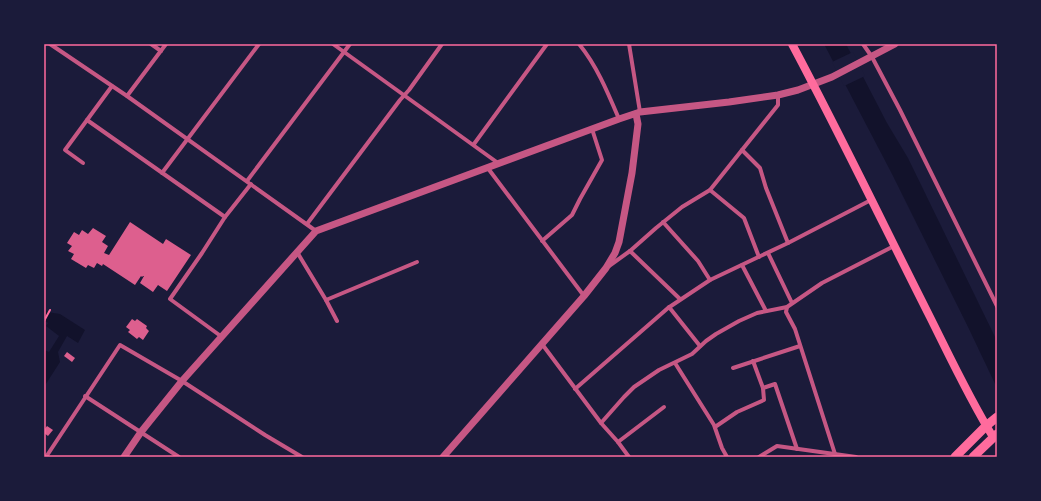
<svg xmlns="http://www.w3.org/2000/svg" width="1041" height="501" font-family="Montserrat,sans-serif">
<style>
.water{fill:#12122b}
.pier{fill:#1b1b3a}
.building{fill:#dd5f8e}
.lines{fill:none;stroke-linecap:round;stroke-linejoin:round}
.path{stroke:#ff6b9d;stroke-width:2}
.minor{stroke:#c65784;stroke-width:4}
.tertiary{stroke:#c65784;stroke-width:7}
.secondary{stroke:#ff6b9d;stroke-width:8}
.primary{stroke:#ff6b9d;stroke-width:9}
.neatline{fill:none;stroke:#ff6b9d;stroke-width:1.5}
</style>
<rect width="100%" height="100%" fill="#1b1b3a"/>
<!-- water -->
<g class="water">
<path d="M824 44H846L887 123 908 158 997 341V388L969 329 892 174Z"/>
<path d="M44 307 47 312 60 314 85 330 78 343 67 336 58 352 60 362 44 387V350L49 352 59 336 46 326 48 323 44 320Z"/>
</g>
<!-- pier -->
<path class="pier" d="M853 52 865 76 844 86 832 62Z"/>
<!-- building -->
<g class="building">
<path d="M130 222 163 244 166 239 191 255 167 291 158 285 153 292 140 283 144 276H143L142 277 141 276 135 285 103 264 102 266 97 263 94 268 88 265 86 268 71 259 74 254 68 251 72 246 67 243 74 232 79 235 82 230 88 234 93 228 106 236 102 242 108 246 104 253 109 255Z"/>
<path d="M132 319 135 321 137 319 147 326 146 328 149 331 143 340 139 337 137 339 128 332 130 330 126 327Z"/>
<path d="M67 352 75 358 72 362 64 356Z"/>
<path d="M47 426 53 430 48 436 44 433V430Z"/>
</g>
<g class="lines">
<!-- path -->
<path class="path" d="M44 321 50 310"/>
<!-- minor -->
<g class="minor">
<path d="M50 44 127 96 316 231"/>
<path d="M151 44 161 51"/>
<path d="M333 44 498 163"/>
<path d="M579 44C597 66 608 93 619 119"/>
<path d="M629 44 640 112"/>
<path d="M863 44 872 57 900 110 997 306"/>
<path d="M127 96 166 44"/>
<path d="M87 120 225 217 202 253 170 299 222 337"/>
<path d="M474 144 547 44"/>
<path d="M742 150 760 168 766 188 788 243"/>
<path d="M83 163 65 150 112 86"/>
<path d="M487 167 584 296"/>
<path d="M162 173 259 44"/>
<path d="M247 181 350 44"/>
<path d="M710 190 744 218 759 257"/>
<path d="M225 217 251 184"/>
<path d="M663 222 698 261 710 280"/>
<path d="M307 224 400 100 409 90 442 44"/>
<path d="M542 241 572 215 580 199 602 160 592 129"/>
<path d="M630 251 680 299"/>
<path d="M297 252 326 300 337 321"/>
<path d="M768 253 792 303"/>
<path d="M742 265 766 311"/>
<path d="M609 266 630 251 656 228 682 207 710 190 778 105V95"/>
<path d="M326 300 417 262"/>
<path d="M669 307 700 346"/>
<path d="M787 307 786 312 795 329 835 454"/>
<path d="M542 344 601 423 618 442 629 457"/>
<path d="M753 361 763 388 775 384 797 449"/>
<path d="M675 363 714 425 722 448 727 457"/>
<path d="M733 368 800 346"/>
<path d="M575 389 668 308 710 280 788 243 871 200"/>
<path d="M85 396 179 457"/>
<path d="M601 423 624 397 634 387 659 370 692 354 706 341 716 334 739 321 757 313 787 307 822 283 894 246"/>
<path d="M715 427 737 412 764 400 763 388"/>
<path d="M618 442 664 407"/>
<path d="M46 457 120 345 182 381 265 435 302 457"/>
<path d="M759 457 777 446 856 457"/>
</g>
<!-- tertiary -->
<g class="tertiary">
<path d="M124 457 141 432 182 381 316 231 619 119 640 112 729 102 778 95 798 90 832 77 895 44"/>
<path d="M443 457 584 296 606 268 615 253 619 242 632 173 638 124 636 114"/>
</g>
<!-- secondary -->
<path class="secondary" d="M792 44C840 134 884 226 930 317 950 357 969 398 993 437"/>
<!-- primary -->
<g class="primary">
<path d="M955 457 986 426 997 417"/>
<path d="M973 457 997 434"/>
</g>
</g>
<!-- border -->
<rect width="1041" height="501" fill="none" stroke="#1b1b3a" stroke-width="90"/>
<rect x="45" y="45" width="951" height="411" class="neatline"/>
</svg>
